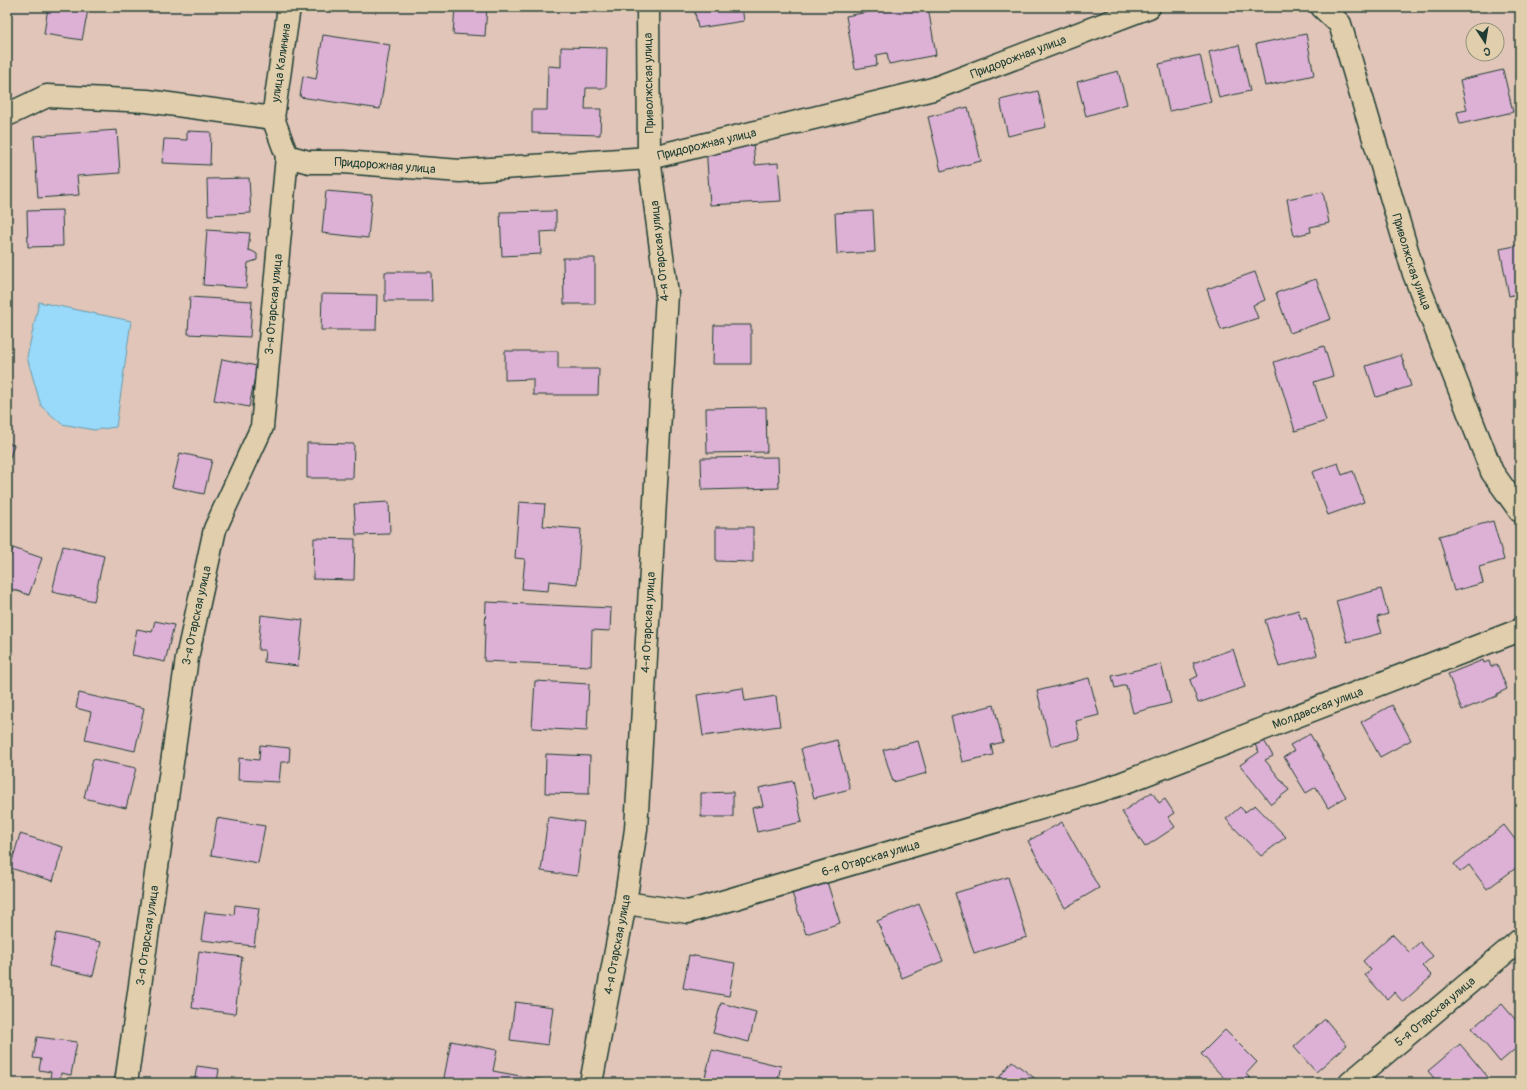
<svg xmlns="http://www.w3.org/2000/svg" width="1527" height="1090" font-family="Pangolin,sans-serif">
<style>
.water{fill:#99d9fa;stroke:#689bab}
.building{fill:#ddb1d5;stroke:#1f3d34}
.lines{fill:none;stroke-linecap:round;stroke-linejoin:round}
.minor-casing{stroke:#1f3d34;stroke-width:25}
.minor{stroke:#e1ceac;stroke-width:22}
.labels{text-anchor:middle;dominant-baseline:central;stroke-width:3;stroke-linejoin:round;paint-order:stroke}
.street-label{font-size:12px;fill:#1f3d34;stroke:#e1ceac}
</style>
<rect width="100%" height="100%" fill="#e0c5b8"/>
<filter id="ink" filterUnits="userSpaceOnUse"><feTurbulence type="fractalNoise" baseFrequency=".025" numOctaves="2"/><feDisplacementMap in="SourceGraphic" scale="8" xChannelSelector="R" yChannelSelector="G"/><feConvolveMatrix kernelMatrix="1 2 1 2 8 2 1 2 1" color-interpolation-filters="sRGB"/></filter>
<g filter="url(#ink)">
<!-- water -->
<path class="water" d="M39 302 131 321 116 427 94 430 62 424 41 406 27 357Z"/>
<!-- building -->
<g class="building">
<path d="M48 7H70L88 10 82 40 44 34Z"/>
<path d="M455 7H487L485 36 453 34Z"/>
<path d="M694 7H742L744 21 698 28Z"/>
<path d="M895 7H928L936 55 889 64 887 53 876 55 877 65 855 69 846 16Z"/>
<path d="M1306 34 1314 75 1265 86 1256 44Z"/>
<path d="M323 35 390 45 380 109 300 97 303 76 316 79Z"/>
<path d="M1239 45 1250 91 1219 98 1209 52Z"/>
<path d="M561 47 607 48 606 88H586L585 109H601L600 135 532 133V110H547L548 66 561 67Z"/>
<path d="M1200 55 1211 102 1169 111 1159 64Z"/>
<path d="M1503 70 1513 112 1460 124 1457 112 1467 110 1460 80Z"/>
<path d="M1118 71 1127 104 1086 116 1077 82Z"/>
<path d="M1038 91 1046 127 1008 136 1000 100Z"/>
<path d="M968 107 981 161 941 171 928 117Z"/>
<path d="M117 130 120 173 77 176 79 195 38 198 34 136Z"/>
<path d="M187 131 211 132 210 165 162 163 164 139 187 140Z"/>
<path d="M753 143 755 165 778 163 781 201 710 205 706 146Z"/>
<path d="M249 178 251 213 208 215 207 179Z"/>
<path d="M326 191 372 195 368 238 322 233Z"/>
<path d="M1323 192 1329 223 1310 227 1311 232 1294 236 1287 199Z"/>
<path d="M62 210 63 246 28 247 27 211Z"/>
<path d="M556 211V231L540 232 541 254 502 256 500 212Z"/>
<path d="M873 211 875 252 837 254 835 213Z"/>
<path d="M207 230 250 233 248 250 252 251 257 254V260L248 263 246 288 203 285Z"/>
<path d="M1520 245V293L1509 296 1500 249Z"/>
<path d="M563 258H595V304H564Z"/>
<path d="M385 272H431L432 301H385Z"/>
<path d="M1255 272 1265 300 1253 305 1258 318 1221 330 1207 289Z"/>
<path d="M1316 279 1331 319 1290 333 1276 293Z"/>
<path d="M322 294 377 295 376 330H321Z"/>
<path d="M190 297 252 301 250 337 188 334Z"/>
<path d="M714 325H751V364H713Z"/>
<path d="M1324 346 1333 376 1314 382 1326 421 1295 431 1274 362Z"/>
<path d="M505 351H558V369H599L598 395H533V379L505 380Z"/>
<path d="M1401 355 1411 386 1376 397 1366 366Z"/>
<path d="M222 359 257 366 249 407 214 400Z"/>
<path d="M766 407 767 452 707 453 706 408Z"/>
<path d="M7 443 14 445 7 466Z"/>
<path d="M307 443 354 444 353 478H307Z"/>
<path d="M180 453 212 460 204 494 172 487Z"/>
<path d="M778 457 779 488 702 490 701 458Z"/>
<path d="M1338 463 1342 475 1353 471 1364 502 1328 515 1312 472Z"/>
<path d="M389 502 390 534 356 535 354 504Z"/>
<path d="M519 502 545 504 543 526 581 529 577 584 549 581 548 591 522 589 525 559 515 558Z"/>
<path d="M1493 521 1504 560 1479 567 1483 583 1454 591 1439 536Z"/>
<path d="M716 527H753V562L716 561Z"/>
<path d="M314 538 355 539 354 580 313 579Z"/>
<path d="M63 546 104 556 94 601 52 592Z"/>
<path d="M13 548 42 558 29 595 11 589 10 593 7 592V566Z"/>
<path d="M1381 589 1388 614 1377 617 1382 633 1347 642 1336 601Z"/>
<path d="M486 602 611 608 610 631 592 630 591 666 484 661Z"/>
<path d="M1298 610 1301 619 1306 618 1317 655 1279 667 1265 620Z"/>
<path d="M261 615 303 620 298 666 264 662 265 650H258Z"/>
<path d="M155 621 174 625 165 662 132 655 137 629 152 632Z"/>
<path d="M1233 649 1245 687 1198 703 1190 680 1198 676 1193 663Z"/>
<path d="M1483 660 1484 663 1489 661 1491 667 1497 664 1507 689 1497 694V696L1462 710 1448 674Z"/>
<path d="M1161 664 1171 703 1133 713 1126 685 1115 688 1112 676Z"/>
<path d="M1089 678 1099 715 1076 721 1080 739 1051 746 1037 691Z"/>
<path d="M535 681 589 684 587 731 532 728Z"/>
<path d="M743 688 745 701 776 696 780 726 703 736 697 695Z"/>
<path d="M79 693 144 708 135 751 85 740 91 712 76 708Z"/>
<path d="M994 705 1003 742 991 745 993 755 962 762 951 716Z"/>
<path d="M1392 705 1411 740 1380 757 1361 722Z"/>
<path d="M1310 734 1346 797 1328 808 1316 787 1306 793 1284 757 1294 751 1290 745Z"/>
<path d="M1262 737 1273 756 1265 760 1289 790 1271 804 1240 765 1259 752 1254 743Z"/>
<path d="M837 740 850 789 814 798 801 749Z"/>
<path d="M918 741 927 773 893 782 883 750Z"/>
<path d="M260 745 290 748 289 762H281L279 782 238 780 239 758 259 760Z"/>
<path d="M546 754 590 756 589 794 545 793Z"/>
<path d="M93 759 136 768 126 808 84 798Z"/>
<path d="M793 781 802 822 757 832 752 808 763 806 759 788Z"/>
<path d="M733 792V817H701V793Z"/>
<path d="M1152 792 1159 803 1165 799 1174 813 1168 817 1175 827 1145 847 1122 812Z"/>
<path d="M1255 805 1286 837 1261 856 1226 819 1240 807 1245 812Z"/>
<path d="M548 817 584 822 577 876 541 871Z"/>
<path d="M217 818 265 826 258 863 211 855Z"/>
<path d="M1062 822 1099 888 1065 908 1028 841Z"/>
<path d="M1504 825 1520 846V865L1487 889 1469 865 1460 872 1454 864Z"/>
<path d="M20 834 63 847 53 881 10 868Z"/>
<path d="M1008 877 1027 937 974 953 955 893Z"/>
<path d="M827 882 840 923 806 934 792 893Z"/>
<path d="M919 904 943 961 902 978 877 921Z"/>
<path d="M235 905 259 908 254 946 201 940 205 912 234 915Z"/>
<path d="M56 933 101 942 93 976 49 966Z"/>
<path d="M1392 934 1409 952 1420 942 1433 956 1422 966 1432 976 1403 1002 1394 992 1387 999 1365 975 1371 970 1363 961Z"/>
<path d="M199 951 242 957 235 1014 192 1008Z"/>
<path d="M689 955 735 963 729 996 683 988Z"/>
<path d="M515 1002 553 1007 548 1045 510 1040Z"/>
<path d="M721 1003 756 1012 749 1042 713 1033Z"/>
<path d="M1502 1004 1520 1025V1045L1500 1062 1472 1028Z"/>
<path d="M1325 1019 1347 1045 1316 1072 1294 1047Z"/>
<path d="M1225 1030 1257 1062 1246 1074 1255 1083H1229L1201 1054Z"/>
<path d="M37 1037 77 1042 71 1075 61 1073 60 1081 50 1079 51 1072 39 1070 41 1059 33 1058Z"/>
<path d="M451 1041 497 1050 493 1071 558 1083H443Z"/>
<path d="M1460 1044 1492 1082 1491 1083H1438L1428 1071Z"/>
<path d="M712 1050 781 1066 777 1083H714L704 1081Z"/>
<path d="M1012 1061 1041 1083H995Z"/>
<path d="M197 1066 219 1069 217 1083H194Z"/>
</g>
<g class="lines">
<!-- minor casing -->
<g class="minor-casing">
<g id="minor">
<path id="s1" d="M1322 7 1340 24 1414 274 1492 472 1520 511"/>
<path d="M7 115 47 96 147 101 273 118"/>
<path id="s2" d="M287 156 309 162H343L460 171 649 158 933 89 1149 7"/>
<path id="s3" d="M625 903 688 912 1115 786 1520 630"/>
<path id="s4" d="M126 1083 187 658 215 529 262 427 287 156 273 118 289 7"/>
<path id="s5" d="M591 1083 625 903 636 829 667 294 649 158 648 7"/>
<path id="s6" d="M1350 1083 1520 940"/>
</g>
</g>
<!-- minor -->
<use href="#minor" class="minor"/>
</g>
</g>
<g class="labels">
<!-- street labels -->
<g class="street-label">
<text stroke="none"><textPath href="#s2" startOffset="747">Придорожная улица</textPath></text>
<text stroke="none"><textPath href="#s4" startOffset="1042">улица Калинина</textPath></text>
<text transform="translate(649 83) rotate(-91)">Приволжская улица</text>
<text stroke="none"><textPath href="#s2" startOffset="423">Придорожная улица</textPath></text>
<text stroke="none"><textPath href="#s2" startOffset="99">Придорожная улица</textPath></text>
<text transform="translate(660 251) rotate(-96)">4-я Отарская улица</text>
<text stroke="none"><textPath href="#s1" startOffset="273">Приволжская улица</textPath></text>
<text stroke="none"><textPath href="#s4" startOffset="797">3-я Отарская улица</textPath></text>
<text stroke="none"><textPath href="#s4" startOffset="473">3-я Отарская улица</textPath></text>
<text stroke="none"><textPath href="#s5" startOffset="465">4-я Отарская улица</textPath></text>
<text stroke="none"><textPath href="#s3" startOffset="726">Молдавская улица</textPath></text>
<text stroke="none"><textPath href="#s3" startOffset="254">6-я Отарская улица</textPath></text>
<text stroke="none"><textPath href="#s4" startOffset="149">3-я Отарская улица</textPath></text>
<text stroke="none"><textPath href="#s5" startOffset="141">4-я Отарская улица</textPath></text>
<text stroke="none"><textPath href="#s6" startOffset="111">5-я Отарская улица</textPath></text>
</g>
</g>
<!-- margin -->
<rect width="1527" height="1090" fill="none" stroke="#e1ceac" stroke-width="24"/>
<rect x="12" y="12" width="1503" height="1066" fill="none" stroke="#1f3d34" stroke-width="1.5" filter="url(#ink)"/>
<!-- north arrow -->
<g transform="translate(1485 42) rotate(168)"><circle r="19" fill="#e1ceac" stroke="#93947c"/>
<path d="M0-3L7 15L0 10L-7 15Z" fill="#1f3d34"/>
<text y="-6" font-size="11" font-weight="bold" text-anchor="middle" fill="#1f3d34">С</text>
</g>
</svg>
